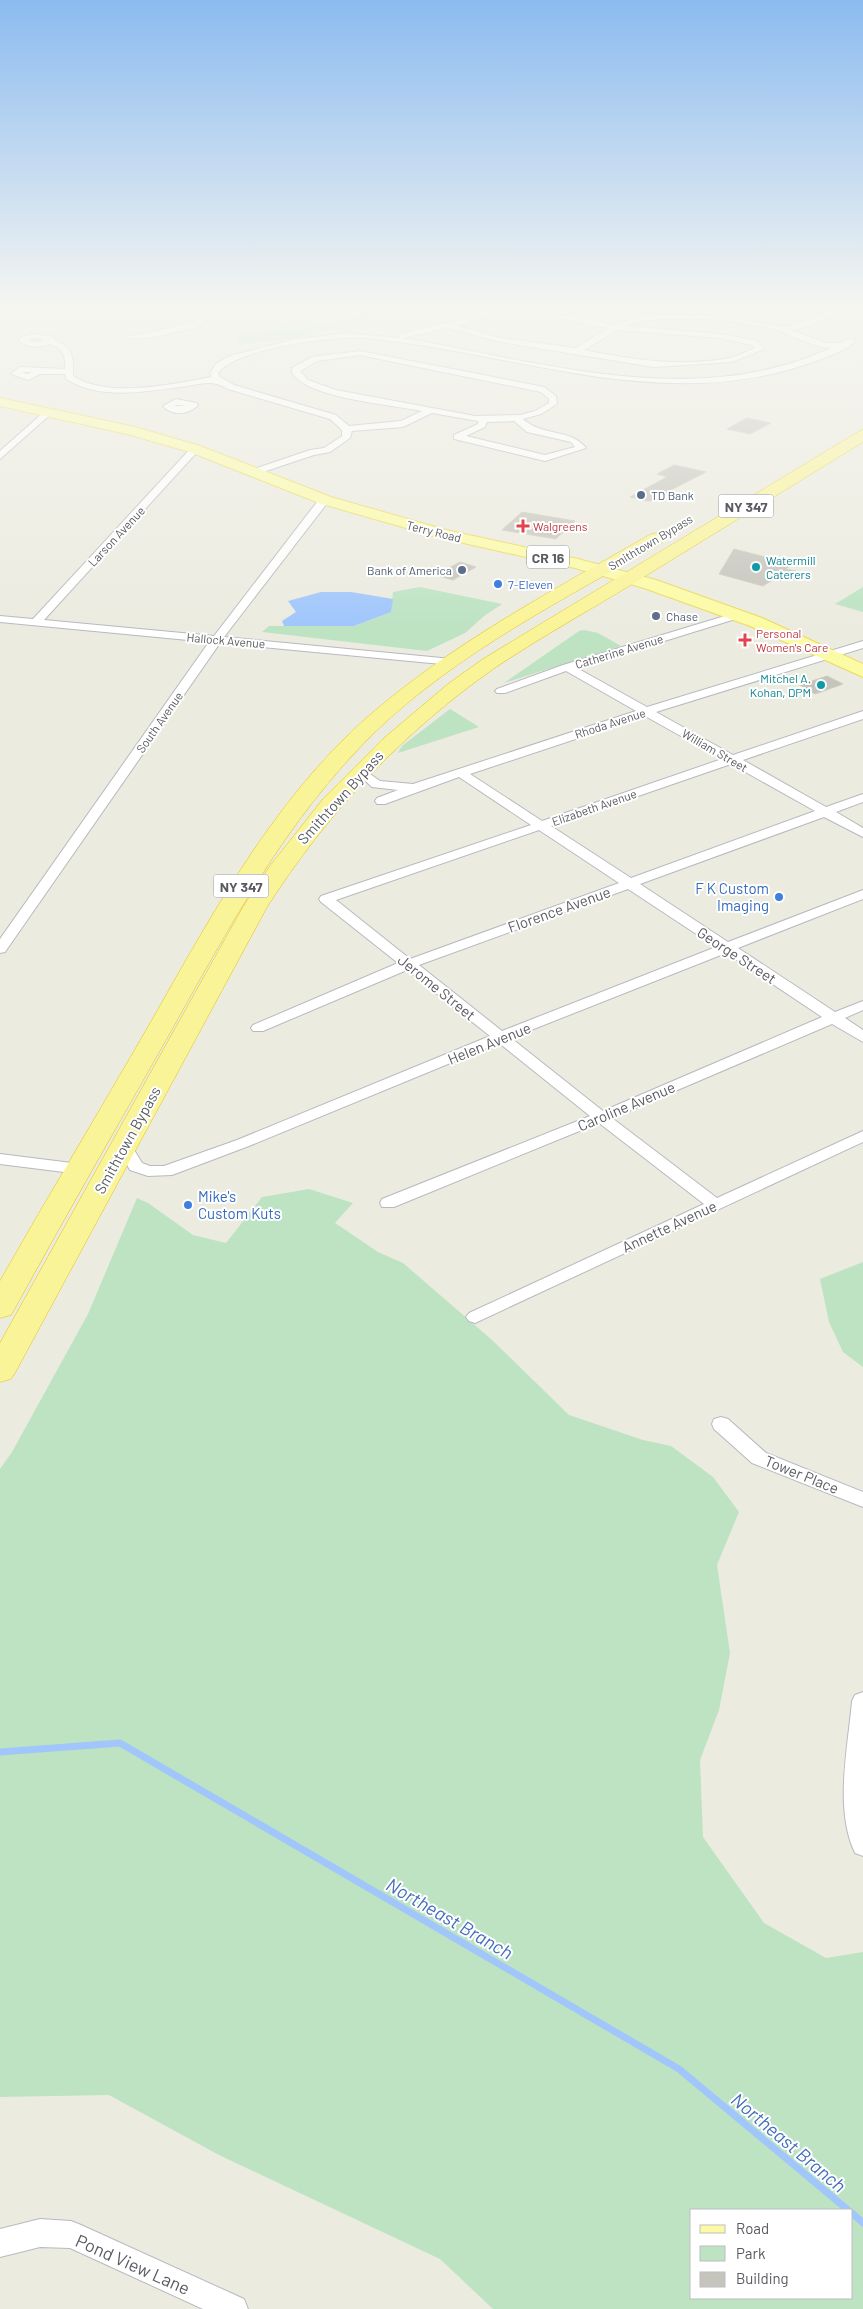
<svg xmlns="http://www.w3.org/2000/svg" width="863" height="2309" font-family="Barlow,sans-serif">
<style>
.green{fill:#bde3c3;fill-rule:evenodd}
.water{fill:#a0c6fc}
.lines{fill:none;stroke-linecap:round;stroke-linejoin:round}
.stream{stroke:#a0c6fc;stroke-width:7}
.building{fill:#c6c5bd;stroke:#d0cdbf}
.minor-casing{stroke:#b8b9bf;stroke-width:2}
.primary-casing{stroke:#ecd959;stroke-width:2}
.trunk-casing{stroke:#e4c008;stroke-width:1}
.minor{fill:#fff;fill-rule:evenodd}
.primary{fill:#fcfba5;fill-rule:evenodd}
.trunk{fill:#faf498;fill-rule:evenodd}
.service-dot{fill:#5c6f8a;stroke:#fff;stroke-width:2}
.health-dot{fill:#e0444e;stroke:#fff;stroke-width:2}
.culture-dot{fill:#0f9aa8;stroke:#fff;stroke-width:2}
.shop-dot{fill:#3f7fe0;stroke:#fff;stroke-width:2}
.labels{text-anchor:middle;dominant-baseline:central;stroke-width:4;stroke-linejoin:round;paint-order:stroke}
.far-service-label{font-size:12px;fill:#4e5e75;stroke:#fff;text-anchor:start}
.far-health-label{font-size:12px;fill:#be3a42;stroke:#fff;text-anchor:start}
.far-street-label{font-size:12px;fill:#595b61;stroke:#fff}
.far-culture-label{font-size:12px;fill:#0d838f;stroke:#fff;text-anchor:start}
.far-shop-label{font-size:12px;fill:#366cbe;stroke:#fff;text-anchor:start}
.shield{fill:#fff;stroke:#8b8c90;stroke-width:1}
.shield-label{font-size:14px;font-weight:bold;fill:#595b61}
.street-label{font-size:15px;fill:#595b61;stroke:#fff}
.shop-label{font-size:15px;fill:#366cbe;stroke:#fff;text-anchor:end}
.near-street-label{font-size:18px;fill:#595b61;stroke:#fff}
.near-water-label{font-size:19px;font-style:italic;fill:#446dbd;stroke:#fff}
</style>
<rect width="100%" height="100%" fill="#ebebe0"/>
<!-- green -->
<g class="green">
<path d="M395 305H420L303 337 242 345 236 342 239 335 279 326 305 327 396 307Z"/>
<path d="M420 587 502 604 484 616 465 633 427 651 262 632 269 626H354L391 612 393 592Z"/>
<path d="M863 587V612L835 604Z"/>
<path d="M584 630 598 633 621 646 504 683 579 631Z"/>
<path d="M450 709 479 727 398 753 402 746Z"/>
<path d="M309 1189 353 1203 335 1223 378 1252 403 1263 492 1340 569 1415 643 1440 671 1446 713 1477 739 1512 717 1565 730 1653 719 1710 700 1760 703 1837 764 1923 826 1958 863 1952V2309H493L440 2259 219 2155 109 2095 0 2097V1469L12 1452 88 1314 137 1198 148 1203 193 1235 226 1243 262 1197ZM692 2210H852V2298H692Z"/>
<path d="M863 1262V1367L843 1352 829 1322 820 1279Z"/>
</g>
<!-- water -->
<path class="water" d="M321 592H351L393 599 391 612 354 626H284L282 621 296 612 288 601Z"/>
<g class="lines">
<!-- stream -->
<g class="stream">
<path d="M0 1752 120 1743 679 2069 848 2210"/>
<path d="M852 2213 863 2223"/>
</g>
</g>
<!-- building -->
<g class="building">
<path d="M747 418 771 423 750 434 727 429Z"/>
<path d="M674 465 706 472 663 494 661 499 648 501 630 497 667 477 657 474Z"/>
<path d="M522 512 575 521 556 539 502 530Z"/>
<path d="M734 549 793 564 786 569 796 571 781 581 774 579 763 586 719 574Z"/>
<path d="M460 562 476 567 453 580 436 575Z"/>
<path d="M827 676 843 684 815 694 800 685Z"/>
</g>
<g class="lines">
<!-- minor casing -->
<g class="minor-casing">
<g id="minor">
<path d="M21 305H33L0 315V311Z"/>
<path d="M173 305H182L206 321 199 327 154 337 127 339 126 337 197 322Z"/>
<path d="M337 305H346L365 316 358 318Z"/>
<path d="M512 305 615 325 649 315H712L734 305H744L723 316 783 327 808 321 824 314 787 305C800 305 822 312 832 311 840 310 845 305 855 305L814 325 791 330 826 343H840L851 338 856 341C843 353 818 360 801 366 654 413 511 351 364 338 333 336 237 348 218 373L220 377 234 385 336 415 349 426 401 421 422 411C394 405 304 398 292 372V368L312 357 360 351 544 387 556 396 557 404 541 414 523 419C543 437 570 428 586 448L545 461 454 439V435L478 424V421L432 413 403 427 352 431 350 438 330 452 314 455 254 475 249 472 251 470 310 450 324 448 342 436V430L330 419 228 389C210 378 200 385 180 387 143 392 99 400 66 379L65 374H40L28 380 11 374 20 367 65 369C66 355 63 349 50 344 39 348 28 348 19 341L21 337 35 334 54 337V340C73 347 74 358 73 376 109 399 172 384 212 377L210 373 217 363 230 356 296 339 347 333 399 338V334L468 318 496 306ZM514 309 608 328 576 348 501 338 457 326C477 321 494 311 514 309ZM666 318C701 318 738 320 772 329 792 334 810 347 831 348 695 411 542 362 403 338L447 328 501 342 654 367 732 362 764 349 758 341 720 334 624 326 636 322ZM617 330 720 338 752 345 755 348C747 351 738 356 730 358 681 367 632 360 584 350ZM35 338 44 340 38 342 28 340ZM360 355 541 392 549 399V403L535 411 520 415 475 416 336 390 308 380 300 371 317 361ZM22 372H32L27 374ZM514 421 527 432 571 442 575 447 545 455 466 436 485 427 487 422Z"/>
<path d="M176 399 197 403 198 405C189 415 172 416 163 406ZM177 405 186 406H174Z"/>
<path d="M45 411 52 413 0 459V451Z"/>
<path d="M195 446 198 447V451L44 620 214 636 317 502 325 497 330 500 328 502 224 637 452 659 458 662 452 665 220 643 5 952 0 953V939L209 642 0 622V616L33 619 192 447Z"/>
<path d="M738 612 743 615 742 617 577 668 647 707 863 641V648L656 712 733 755 863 711V719L743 760 826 807 863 794V802L836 812 863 828V837L824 817 640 884 728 942 863 890V899L738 948 835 1012 863 1001V1010L845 1018 863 1030V1042L832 1024 612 1118 717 1198 863 1131V1142L475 1323 469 1321 466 1317 469 1313 704 1204 599 1123 394 1207H382L380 1203 382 1199 590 1116 499 1043 249 1146 172 1175 148 1176 130 1170 116 1146 118 1143H130L142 1163 150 1166H164L237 1140 490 1036 407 970 263 1031H253L251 1028 253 1025 398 963 321 902 319 899 321 896 531 825 459 777 385 804H377L375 801 377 798 398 790 372 787 354 771 360 767 380 781 413 784 636 711 566 671 505 693H497L495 691 497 689 563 665ZM645 716 722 759 542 821 470 774ZM731 764 815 811 631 878 551 826ZM539 830 619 883 410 959 336 900ZM628 889 716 947 502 1031 419 965ZM726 953 822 1017 603 1111 511 1038Z"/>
<path d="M0 1154 80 1164 86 1165 88 1169 86 1173 80 1174 0 1164Z"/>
<path d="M721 1417 728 1419 766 1453 863 1492V1507L752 1463 714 1429 712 1424 714 1419Z"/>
<path d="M863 1692V1856L855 1853C834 1809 848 1748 852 1701L855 1695Z"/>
<path d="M40 2219 71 2221 81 2225 244 2299 248 2309H203L70 2248 40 2247 0 2257V2229Z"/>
</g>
</g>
<!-- primary casing -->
<g class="primary-casing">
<path id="primary" d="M0 398 135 427 200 446 331 497 446 530 578 559 656 580 762 618 863 664V677L750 626 644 588 575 568 437 537 319 503 190 452 127 434 0 406Z"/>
</g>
<!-- trunk casing -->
<g class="trunk-casing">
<g id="trunk">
<path d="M863 430V442C787 489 710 536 634 583 588 611 541 637 496 667 404 731 327 813 267 907L16 1371 11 1379 0 1382V1343L243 907 270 866 323 799 383 739 448 684 483 659 858 432Z"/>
<path d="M657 533 663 534 666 538 663 542C565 599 458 652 375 732 285 820 228 929 167 1038 116 1128 65 1217 15 1308L11 1315 0 1318V1281L4 1274C50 1193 98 1114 144 1034 207 924 268 807 363 721 449 645 552 591 651 534Z"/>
</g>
</g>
<!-- minor -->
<use href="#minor" class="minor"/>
<!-- primary -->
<use href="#primary" class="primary"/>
<!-- trunk -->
<use href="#trunk" class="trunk"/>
</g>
<!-- sky -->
<linearGradient id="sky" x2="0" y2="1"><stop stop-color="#8bbbf0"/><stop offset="0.49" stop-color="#f6f6f1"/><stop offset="1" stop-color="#f6f6f1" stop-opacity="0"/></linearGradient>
<rect width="863" height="628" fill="url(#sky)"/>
<!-- markers -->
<g class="service-dot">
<circle cx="641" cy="495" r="5"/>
<circle cx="462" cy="570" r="5"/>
<circle cx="656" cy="616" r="5"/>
</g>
<g class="health-dot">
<path d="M520.5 518.5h5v5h5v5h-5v5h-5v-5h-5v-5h5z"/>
<path d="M742.5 632.5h5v5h5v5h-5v5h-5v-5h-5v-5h5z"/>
</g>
<g class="culture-dot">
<circle cx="756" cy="567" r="5"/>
<circle cx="821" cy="685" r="5"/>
</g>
<g class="shop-dot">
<circle cx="498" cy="584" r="5"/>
<circle cx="779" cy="897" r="5"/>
<circle cx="188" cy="1205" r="5"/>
</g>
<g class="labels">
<!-- far-service labels -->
<g class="far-service-label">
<text x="651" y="495">TD Bank</text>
<text x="452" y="570" text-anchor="end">Bank of America</text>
<text x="666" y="616">Chase</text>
</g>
<!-- far-health labels -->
<g class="far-health-label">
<text x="533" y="526">Walgreens</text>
<text x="756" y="633">Personal<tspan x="756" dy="14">Women's Care</tspan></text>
</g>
<!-- far-street labels -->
<g class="far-street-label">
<text transform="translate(434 531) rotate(14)">Terry Road</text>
<text transform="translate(116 536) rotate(-47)">Larson Avenue</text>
<text transform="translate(650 542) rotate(-31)">Smithtown Bypass</text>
<text transform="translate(226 640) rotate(5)">Hallock Avenue</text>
<text transform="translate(619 651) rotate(-17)">Catherine Avenue</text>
<text transform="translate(159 722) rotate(-55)">South Avenue</text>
<text transform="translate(610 723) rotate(-18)">Rhoda Avenue</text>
<text transform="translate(715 750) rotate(30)">William Street</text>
<text transform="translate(594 807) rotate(-19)">Elizabeth Avenue</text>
</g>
<!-- far-culture labels -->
<g class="far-culture-label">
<text x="766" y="560">Watermill<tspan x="766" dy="14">Caterers</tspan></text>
<text x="811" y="678" text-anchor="end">Mitchel A.<tspan x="811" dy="14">Kohan, DPM</tspan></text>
</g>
<!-- far-shop labels -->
<g class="far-shop-label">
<text x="508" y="584">7-Eleven</text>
</g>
<!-- shield labels -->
<g class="shield">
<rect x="718.5" y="494.5" width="55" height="23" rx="4"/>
<rect x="527" y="545.5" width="42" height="23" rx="4"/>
<rect x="213.5" y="874.5" width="55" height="23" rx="4"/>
</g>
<g class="shield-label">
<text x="746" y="506">NY 347</text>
<text x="548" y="557">CR 16</text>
<text x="241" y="886">NY 347</text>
</g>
<!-- street labels -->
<g class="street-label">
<text transform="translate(340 797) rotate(-48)">Smithtown Bypass</text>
<text transform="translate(559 909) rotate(-20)">Florence Avenue</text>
<text transform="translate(737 955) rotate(33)">George Street</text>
<text transform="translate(437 987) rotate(39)">Jerome Street</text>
<text transform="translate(489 1043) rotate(-22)">Helen Avenue</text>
<text transform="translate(626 1106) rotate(-23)">Caroline Avenue</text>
<text transform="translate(127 1140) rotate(-61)">Smithtown Bypass</text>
<text transform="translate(669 1226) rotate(-25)">Annette Avenue</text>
<text transform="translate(802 1474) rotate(22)">Tower Place</text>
</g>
<!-- shop labels -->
<g class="shop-label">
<text x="769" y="888">F K Custom<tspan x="769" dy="17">Imaging</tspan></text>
<text x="198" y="1196" text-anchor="start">Mike's<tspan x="198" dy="17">Custom Kuts</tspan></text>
</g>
<!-- near-street labels -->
<g class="near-street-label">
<text transform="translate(133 2264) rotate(24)">Pond View Lane</text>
</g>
<!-- near-water labels -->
<g class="near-water-label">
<text transform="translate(450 1918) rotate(30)">Northeast Branch</text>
<text transform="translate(789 2142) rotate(40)">Northeast Branch</text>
</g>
</g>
<!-- legend -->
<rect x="690" y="2209" width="162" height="90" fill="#ffffff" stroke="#bdbdc0"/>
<rect x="700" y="2225" width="25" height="8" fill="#fcfba5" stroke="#bdbdc0"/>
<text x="736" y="2234" font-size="15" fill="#595b61">Road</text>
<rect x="700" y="2246" width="25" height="15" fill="#bde3c3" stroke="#bdbdc0"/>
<text x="736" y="2259" font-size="15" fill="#595b61">Park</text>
<rect x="700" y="2272" width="25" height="15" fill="#c6c5bd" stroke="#bdbdc0"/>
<text x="736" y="2284" font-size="15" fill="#595b61">Building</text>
</svg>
